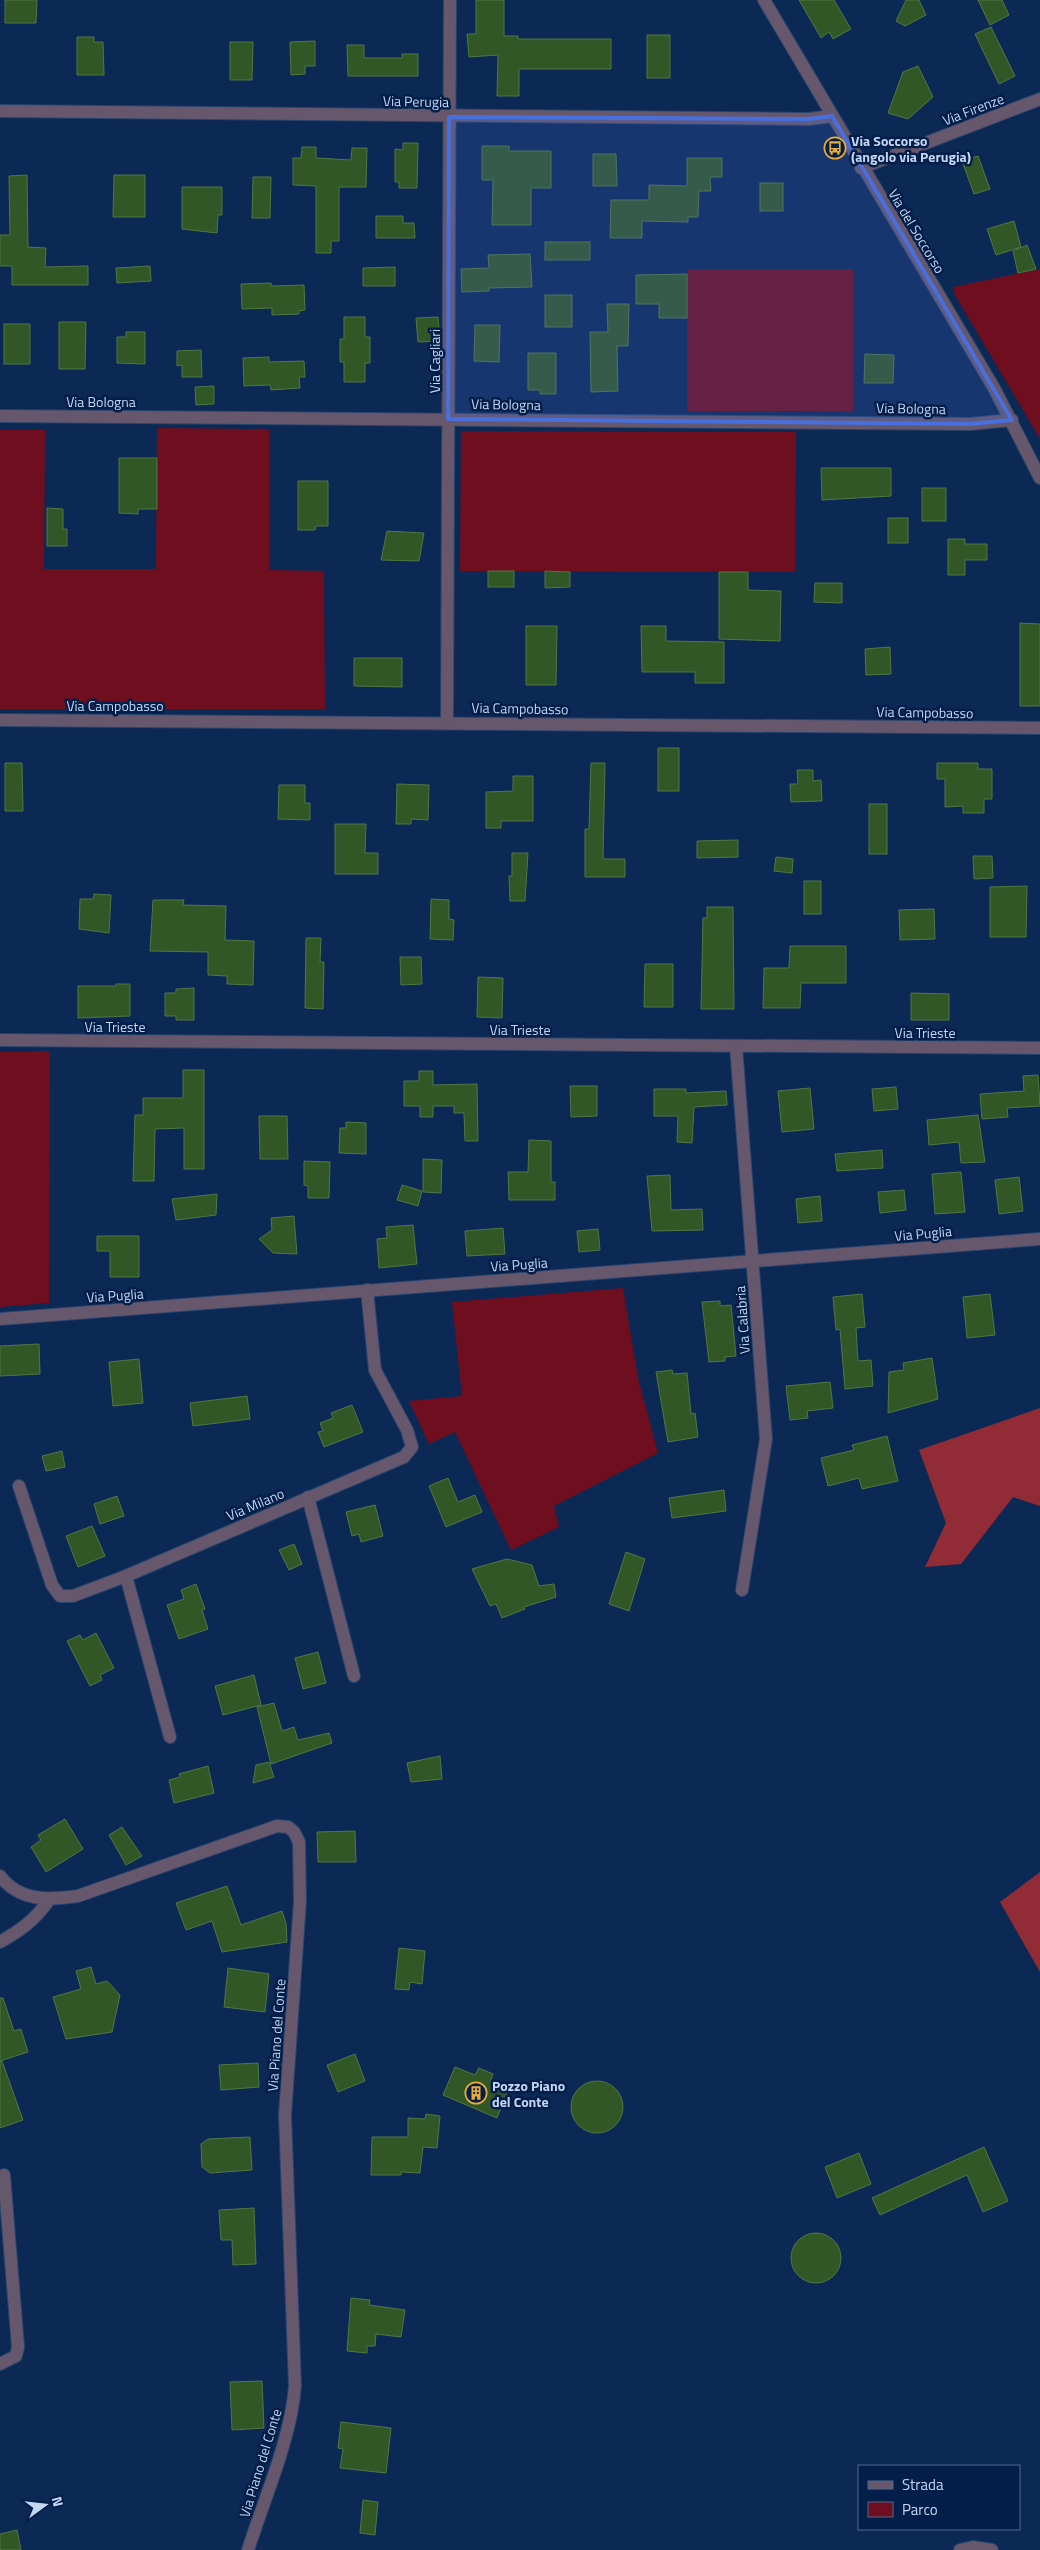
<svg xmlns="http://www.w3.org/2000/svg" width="1040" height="2550" font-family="'Titillium Web',sans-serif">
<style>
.green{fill:#6e0e1f}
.forest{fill:#912c36}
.building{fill:#325726;stroke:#517745}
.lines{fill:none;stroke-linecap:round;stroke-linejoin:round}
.street-casing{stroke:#29456e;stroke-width:14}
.street{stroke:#67576c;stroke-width:12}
.marked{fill:#4770de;fill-opacity:0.2;stroke:#4770de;stroke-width:4;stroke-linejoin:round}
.labels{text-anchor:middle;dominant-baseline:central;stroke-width:5;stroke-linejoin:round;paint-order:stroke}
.street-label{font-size:14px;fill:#c4d6f2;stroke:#031f49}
.poi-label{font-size:14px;font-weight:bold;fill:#c4d6f2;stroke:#031f49;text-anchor:start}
</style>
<rect width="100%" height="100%" fill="#0c2955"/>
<!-- green -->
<g class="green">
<rect x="687" y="269" width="166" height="142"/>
<path d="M1040 269V439L955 295 953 287Z"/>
<path d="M157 428 269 429V570L324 571 325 709H0V430H45L44 569H156Z"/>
<path d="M461 431 796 432 795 572 460 571Z"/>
<path d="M50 1051 49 1303 0 1307V1052Z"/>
<path d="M623 1288 638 1378 658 1453 554 1506 559 1527 511 1550 455 1432 429 1444 409 1401 462 1396 452 1302Z"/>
</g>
<!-- forest -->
<g class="forest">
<path d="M1040 1408V1506L1013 1497 961 1564 925 1567 946 1523 919 1450Z"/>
<path d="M1040 1872V1972L1000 1902Z"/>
</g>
<!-- building -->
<g class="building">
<path d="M5 0H37L36 23H5Z"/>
<path d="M476 0H504V36H518V39H611V69H519V96H497L498 55 469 57 467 34H476Z"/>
<path d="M799 0H834L851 29 833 39 829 32 821 38Z"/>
<path d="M906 0H919L926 15 905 26 896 21Z"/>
<path d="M978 0H1002L1009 15 990 25Z"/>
<path d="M991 27 1015 76 999 84 975 34Z"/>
<rect x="647" y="35" width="23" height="43"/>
<path d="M77 37H94V42H103L104 75H77Z"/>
<path d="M315 41V66H305V74L291 75 290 42Z"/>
<path d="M230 42H253L252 80H230Z"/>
<path d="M347 45H364V58H402V54H418V76H348Z"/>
<path d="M918 66 933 97 908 119 888 113 903 72Z"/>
<path d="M403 143H418L417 188H399V182H395V149L403 150Z"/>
<path d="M482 146H509V151H551V188H531V225H492L493 180H482Z"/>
<path d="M302 147H316V158L351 160 352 148H367L366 187H339V241H331V253H316V186L293 185V158H301Z"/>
<path d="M593 154H616L617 186H593Z"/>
<path d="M978 156 990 189 974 194 962 161Z"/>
<path d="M687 158H722V177H710L711 191H699L698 217H688V222L642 221V238H610L611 200H649V185L687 186Z"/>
<path d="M27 175 28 247 46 248 45 267 88 266V285H12V266H0V235H10L9 176Z"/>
<path d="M114 175H145V217H113Z"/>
<path d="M253 177H271L270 218H252Z"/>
<rect x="760" y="183" width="23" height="28"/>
<path d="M182 187H222V215H218L217 233 182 229Z"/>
<path d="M376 216H403V223H414L415 238H376Z"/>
<path d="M1014 221 1021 247 996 255 987 229Z"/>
<rect x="545" y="242" width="45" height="18"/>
<path d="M1027 245 1036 269 1018 273 1013 251Z"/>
<path d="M530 254 532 287 489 288V291L462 292 461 269 489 268 488 255Z"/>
<path d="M150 266 151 281 117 283 116 268Z"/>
<path d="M395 267V286H363V268Z"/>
<path d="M687 274V318H659V304H636V275Z"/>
<path d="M271 283V286L304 285 305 310 299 311V314L272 315V308L242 309 241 284Z"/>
<rect x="545" y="295" width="27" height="32"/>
<path d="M607 304H629L628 346H617L618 391 591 392 590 332H608Z"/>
<path d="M344 317H365V337H370V363H365V382H344V362H340V339H344Z"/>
<path d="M438 317 440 341 418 342 416 318Z"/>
<path d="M59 322H86L85 369H59Z"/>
<rect x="4" y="324" width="26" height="40"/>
<path d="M475 325H500L499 362 474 361Z"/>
<path d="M126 332H145V364L117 363V337H126Z"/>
<path d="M201 350 202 377H182V365L177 366V351Z"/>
<path d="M528 353H556V394H540V390H528Z"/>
<path d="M865 354 894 355 893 383H864Z"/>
<path d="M269 357V362L304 361 305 377H299L300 388 271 390 270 385 244 386 243 358Z"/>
<path d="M214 386V404L196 405 195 387Z"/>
<path d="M119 458H157V509H138V514L119 513Z"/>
<path d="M821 468H891V496L822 500Z"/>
<path d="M298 481H328V526H316L315 530H298Z"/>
<rect x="922" y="488" width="24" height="33"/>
<path d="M47 508 63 509V529H67V546H47Z"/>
<rect x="888" y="518" width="20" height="25"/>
<path d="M387 531 424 533 419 561 381 560Z"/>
<path d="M948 539H965V544H987V560H965V575H948Z"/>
<rect x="488" y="571" width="26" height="16"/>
<path d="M545 571 570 572V587L545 588Z"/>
<path d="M719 572H748V590L781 591 780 641 719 639Z"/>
<path d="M815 583H842V603L814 602Z"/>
<path d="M1020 623 1040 624V706H1020Z"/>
<path d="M526 626H557L556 685H526Z"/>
<path d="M641 626H666V641L724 642V683H695V672H642Z"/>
<path d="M890 647 891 674 866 675 865 649Z"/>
<path d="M354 658H402V687L354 686Z"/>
<rect x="658" y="748" width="21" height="43"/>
<path d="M5 763H22L23 811H5Z"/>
<path d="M591 763H605L603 859H625V877H585V829H589Z"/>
<path d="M937 763H978V769H992V799H984V813H963V806L945 807V779H937Z"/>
<path d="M797 770H813V781L821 780 822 801 791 802 790 784H798Z"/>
<path d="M513 776H533V821H501V828H486V792L513 791Z"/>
<path d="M397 784 429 785 428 820 411 819V824H396Z"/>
<path d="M279 785H305V803H310V820L278 819Z"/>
<rect x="869" y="804" width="18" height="50"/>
<path d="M335 824H366L365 853H378V874H335Z"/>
<path d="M738 840V857L697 858V841Z"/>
<path d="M512 853H528L525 901H510L509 876H512Z"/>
<path d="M973 856H992L993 878 974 879Z"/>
<path d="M776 857 793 859 792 873 774 871Z"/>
<rect x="804" y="881" width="17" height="33"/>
<path d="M1027 886 1026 937H990V887Z"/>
<path d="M94 894 111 895 109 933 79 929 80 899H93Z"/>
<path d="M431 899 449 900V919L454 920 453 940 430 939Z"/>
<path d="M153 900H184L183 905 226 906 225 940 254 941 253 985 227 984V976L208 975V952L150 951Z"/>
<path d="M707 907H733L734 1009H701L703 918H707Z"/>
<path d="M934 909 935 939 900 940 899 910Z"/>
<path d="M306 938H321L320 962H324L323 1009 305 1008Z"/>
<path d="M790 946H846V983H801L800 1008H763L764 968H789Z"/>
<path d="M400 957H421L422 984 401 985Z"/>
<path d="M645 964H673V1007H644Z"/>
<path d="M478 977 503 978 502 1018 477 1017Z"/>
<path d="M116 984H130V1016L78 1018V986H116Z"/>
<path d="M194 988V1020H176V1016H165V993H176V989Z"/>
<path d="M911 993 949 994V1020H911Z"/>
<path d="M183 1070H204V1169H184V1128L155 1129 154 1181H133L135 1115H143V1098H183Z"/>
<path d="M419 1071H433V1085L477 1084 478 1141H465L464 1113H454V1106H433V1117H420V1106H404V1081H419Z"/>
<path d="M1038 1075 1040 1106 1007 1108 1008 1117 982 1119 980 1094 1024 1091 1023 1076Z"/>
<path d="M570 1086H597V1116L571 1117Z"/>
<path d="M896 1087 898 1109 874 1111 872 1089Z"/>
<path d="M810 1088 814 1129 782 1132 778 1091Z"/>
<path d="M654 1089H686V1093L726 1091 727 1105 694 1107 692 1143 677 1142 678 1116H654Z"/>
<path d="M978 1115 985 1162 961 1163 959 1142 929 1145 927 1120Z"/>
<path d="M259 1116H287L288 1159H260Z"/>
<path d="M346 1122 366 1123V1154L339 1153 340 1128H346Z"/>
<path d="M529 1140 551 1141V1182H555V1200H509L508 1172H528Z"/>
<path d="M882 1150 883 1168 837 1171 835 1154Z"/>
<path d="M423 1159 442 1160 441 1193 423 1192Z"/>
<path d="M304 1161 330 1162 329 1198H308V1186L304 1185Z"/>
<path d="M961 1172 965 1212 935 1214 932 1174Z"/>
<path d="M670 1175 671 1210 702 1209 703 1230 652 1231 647 1176Z"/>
<path d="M1019 1177 1023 1211 999 1214 995 1180Z"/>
<path d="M402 1185 422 1191 418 1206 397 1200Z"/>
<path d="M904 1190 906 1210 880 1213 878 1192Z"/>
<path d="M217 1194 216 1215 176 1220 172 1199Z"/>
<path d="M820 1196 822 1221 798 1223 796 1199Z"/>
<path d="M294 1216 297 1254 273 1253 259 1239 272 1230 271 1218Z"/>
<path d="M413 1225 417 1264 379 1268 377 1239 387 1238 386 1227Z"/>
<path d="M503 1228 505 1254 467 1256 465 1231Z"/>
<path d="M598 1229 600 1250 579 1252 577 1231Z"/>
<path d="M97 1236H139V1277H110V1251H97Z"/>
<path d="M862 1294 865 1327 856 1328 858 1361 871 1360 873 1386 845 1389 840 1329 836 1330 833 1297Z"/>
<path d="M990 1294 995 1335 967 1338 963 1297Z"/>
<path d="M720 1301V1306L731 1305 736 1356 725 1357V1361L709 1362 702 1302Z"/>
<path d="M39 1344 40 1374 0 1376V1346Z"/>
<path d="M932 1358 938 1399 888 1413 889 1372 904 1370 903 1363Z"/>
<path d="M139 1359 143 1403 113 1406 109 1362Z"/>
<path d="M672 1370 673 1374 687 1373 691 1414 695 1413 698 1437 668 1442 656 1372Z"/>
<path d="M830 1382 833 1408 807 1411 808 1418 790 1420 786 1386Z"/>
<path d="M247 1396 250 1419 193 1426 190 1403Z"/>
<path d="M352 1405 363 1432 324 1447 318 1432 323 1431 320 1423 333 1418 331 1413Z"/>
<path d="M887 1436 898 1481 862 1489 859 1478 828 1486 821 1458 854 1450 852 1445Z"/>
<path d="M62 1451 65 1467 46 1471 42 1456Z"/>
<path d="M448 1478 458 1502 475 1495 482 1512 446 1527 429 1486Z"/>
<path d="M724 1490 726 1511 672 1518 669 1498Z"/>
<path d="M117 1496 124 1516 100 1524 94 1504Z"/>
<path d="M375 1505 383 1536 361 1542 359 1534 352 1536 346 1512Z"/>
<path d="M92 1526 105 1556 78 1567 66 1536Z"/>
<path d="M294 1544 302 1564 289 1570 279 1550Z"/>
<path d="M626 1552 645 1559 629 1611 609 1604Z"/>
<path d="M507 1559 532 1565 539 1586 554 1584 556 1597 524 1607 525 1609 502 1618 496 1604 490 1606 472 1569Z"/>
<path d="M196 1584 205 1609 202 1610 208 1629 179 1639 167 1605 184 1599 181 1590Z"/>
<path d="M96 1633 114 1668 100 1675 102 1680 90 1686 67 1641 80 1635 83 1640Z"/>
<path d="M318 1652 326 1683 303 1689 295 1658Z"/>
<path d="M254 1675 261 1705 223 1715 215 1686Z"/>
<path d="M274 1703 282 1731 294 1727 298 1740 329 1733 332 1743 271 1764 257 1707Z"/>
<path d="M440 1756 442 1779 411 1782 407 1763Z"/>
<path d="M269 1762 274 1777 253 1783 256 1765Z"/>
<path d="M208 1766 214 1793 174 1803 169 1780 180 1777 179 1774Z"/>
<path d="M65 1819 83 1849 46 1872 31 1847 41 1840 38 1835Z"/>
<path d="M122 1827 142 1856 126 1865 109 1835Z"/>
<path d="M355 1831 356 1862H318L317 1832Z"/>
<path d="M227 1886 241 1925 282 1911 286 1923 287 1942 222 1952 212 1921 186 1930 176 1903Z"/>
<path d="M399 1948 425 1951 422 1984 410 1982 409 1990 395 1989Z"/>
<path d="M91 1967 96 1984 107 1981 120 1995 112 2032 66 2039 53 1997 81 1989 76 1971Z"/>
<path d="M228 1968 269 1974 265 2012 224 2007Z"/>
<path d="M0 1998H3L14 2031 21 2029 28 2052 0 2061Z"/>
<path d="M355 2054 365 2081 338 2092 327 2065Z"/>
<path d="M2 2061 23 2120 0 2128V2062Z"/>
<path d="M258 2063 259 2087 221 2090 219 2065Z"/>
<path d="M455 2067 475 2075 479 2068 493 2074 490 2083 508 2090 497 2118 443 2095Z"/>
<circle cx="597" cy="2107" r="26"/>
<path d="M426 2114 440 2116 437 2148 423 2147 420 2173 401 2172V2175H371L372 2137H408V2118L425 2119Z"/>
<path d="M250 2137 252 2170 210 2173 202 2167 201 2144 208 2139Z"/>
<path d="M984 2147 1008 2201 983 2212 967 2175 880 2215 872 2198Z"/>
<path d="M859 2153 871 2184 837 2198 825 2167Z"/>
<path d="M254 2208 256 2264 233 2265 232 2240H221L219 2210Z"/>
<circle cx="816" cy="2258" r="25"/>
<path d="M351 2298 370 2300 369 2305 405 2310 401 2337 376 2334 375 2346H367V2353L347 2351Z"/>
<path d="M262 2381 264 2428 232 2430 230 2382Z"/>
<path d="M341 2422 391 2428 386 2473 340 2468 343 2449 338 2448Z"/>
<path d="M363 2500 378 2502 375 2535 360 2533Z"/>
<path d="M17 2530 21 2550H0V2534Z"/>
</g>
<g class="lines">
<!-- street casing -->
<g class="street-casing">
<g id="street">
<path d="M764 0 994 388 1040 478"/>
<path d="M0 111 809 119 832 116"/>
<path d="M861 168 1040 99"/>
<path d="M0 416 970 424 1012 420"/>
<path d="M0 720 1040 728"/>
<path d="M447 722 450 0"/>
<path d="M0 1040 1040 1048"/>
<path d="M736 1046 766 1439 742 1590"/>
<path d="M0 1319 1040 1239"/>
<path d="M19 1486 52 1585 60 1596H73L126 1576 404 1457 412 1447 407 1430 375 1370 367 1290"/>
<path d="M308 1497 354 1676"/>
<path d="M126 1576 170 1737"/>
<path d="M0 1876C20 1902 49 1900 78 1896L277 1826 288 1827 294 1832 299 1842 300 1901 285 2115 295 2386C291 2439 264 2499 248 2550"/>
<path d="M0 1942C21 1930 35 1920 49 1900"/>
<path d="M0 2364 16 2356 18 2347 4 2175"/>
<path d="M960 2550 973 2547 992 2550"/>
</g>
</g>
<!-- street -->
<use href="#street" class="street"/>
</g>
<!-- marked area -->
<path class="marked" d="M832 116 1012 420 970 424 448 419 449 117 809 119Z"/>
<!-- icons -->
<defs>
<g id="bus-ring" transform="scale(1.125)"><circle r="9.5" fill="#031f49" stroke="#e9ab38" stroke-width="1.5"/><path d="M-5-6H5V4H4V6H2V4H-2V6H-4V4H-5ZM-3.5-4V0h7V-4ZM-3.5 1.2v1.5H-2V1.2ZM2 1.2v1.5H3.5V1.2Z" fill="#e9ab38"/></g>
<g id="building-ring" transform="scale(1.125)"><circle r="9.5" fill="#031f49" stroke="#e9ab38" stroke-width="1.5"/><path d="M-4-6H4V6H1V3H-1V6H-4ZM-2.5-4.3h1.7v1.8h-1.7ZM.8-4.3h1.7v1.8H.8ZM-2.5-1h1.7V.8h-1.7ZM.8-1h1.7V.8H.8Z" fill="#e9ab38"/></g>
</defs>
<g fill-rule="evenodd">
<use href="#bus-ring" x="835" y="148"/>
<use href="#building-ring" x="476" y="2093"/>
</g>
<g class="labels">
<!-- street labels -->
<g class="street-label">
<text transform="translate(416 101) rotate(1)">Via Perugia</text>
<text transform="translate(973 109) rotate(-21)">Via Firenze</text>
<text transform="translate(917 231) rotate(59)">Via del Soccorso</text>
<text transform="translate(434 361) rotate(-90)">Via Cagliari</text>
<text x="101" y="401">Via Bologna</text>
<text transform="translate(506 404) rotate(1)">Via Bologna</text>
<text transform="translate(911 408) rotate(1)">Via Bologna</text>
<text x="115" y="705">Via Campobasso</text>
<text transform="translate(520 708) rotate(1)">Via Campobasso</text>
<text transform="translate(925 712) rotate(1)">Via Campobasso</text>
<text x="115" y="1026">Via Trieste</text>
<text x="520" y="1029">Via Trieste</text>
<text x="925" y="1032">Via Trieste</text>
<text transform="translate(923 1233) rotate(-5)">Via Puglia</text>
<text transform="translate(519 1264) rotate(-4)">Via Puglia</text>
<text transform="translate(115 1295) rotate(-4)">Via Puglia</text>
<text transform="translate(742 1320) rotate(-94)">Via Calabria</text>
<text transform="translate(255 1504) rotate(-23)">Via Milano</text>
<text transform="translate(276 2035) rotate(-86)">Via Piano del Conte</text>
<text transform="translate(260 2463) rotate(-73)">Via Piano del Conte</text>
</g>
<!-- poi labels -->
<g class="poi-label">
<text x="851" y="140">Via Soccorso<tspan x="851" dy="16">(angolo via Perugia)</tspan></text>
<text x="492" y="2085">Pozzo Piano<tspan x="492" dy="16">del Conte</tspan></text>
</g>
</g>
<!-- legend -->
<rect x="858" y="2465" width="162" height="65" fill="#031f49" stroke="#50688d"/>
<rect x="868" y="2481" width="25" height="8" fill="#67576c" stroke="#50688d"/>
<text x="902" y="2490" font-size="15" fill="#c4d6f2">Strada</text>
<rect x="868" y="2502" width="25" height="15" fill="#6e0e1f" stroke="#50688d"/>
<text x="902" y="2515" font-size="15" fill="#c4d6f2">Parco</text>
<!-- north arrow -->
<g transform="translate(45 2505) rotate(75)" stroke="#031f49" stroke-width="4" paint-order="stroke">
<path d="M0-4L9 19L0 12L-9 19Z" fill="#c4d6f2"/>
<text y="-8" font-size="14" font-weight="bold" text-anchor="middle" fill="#c4d6f2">N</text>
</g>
</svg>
